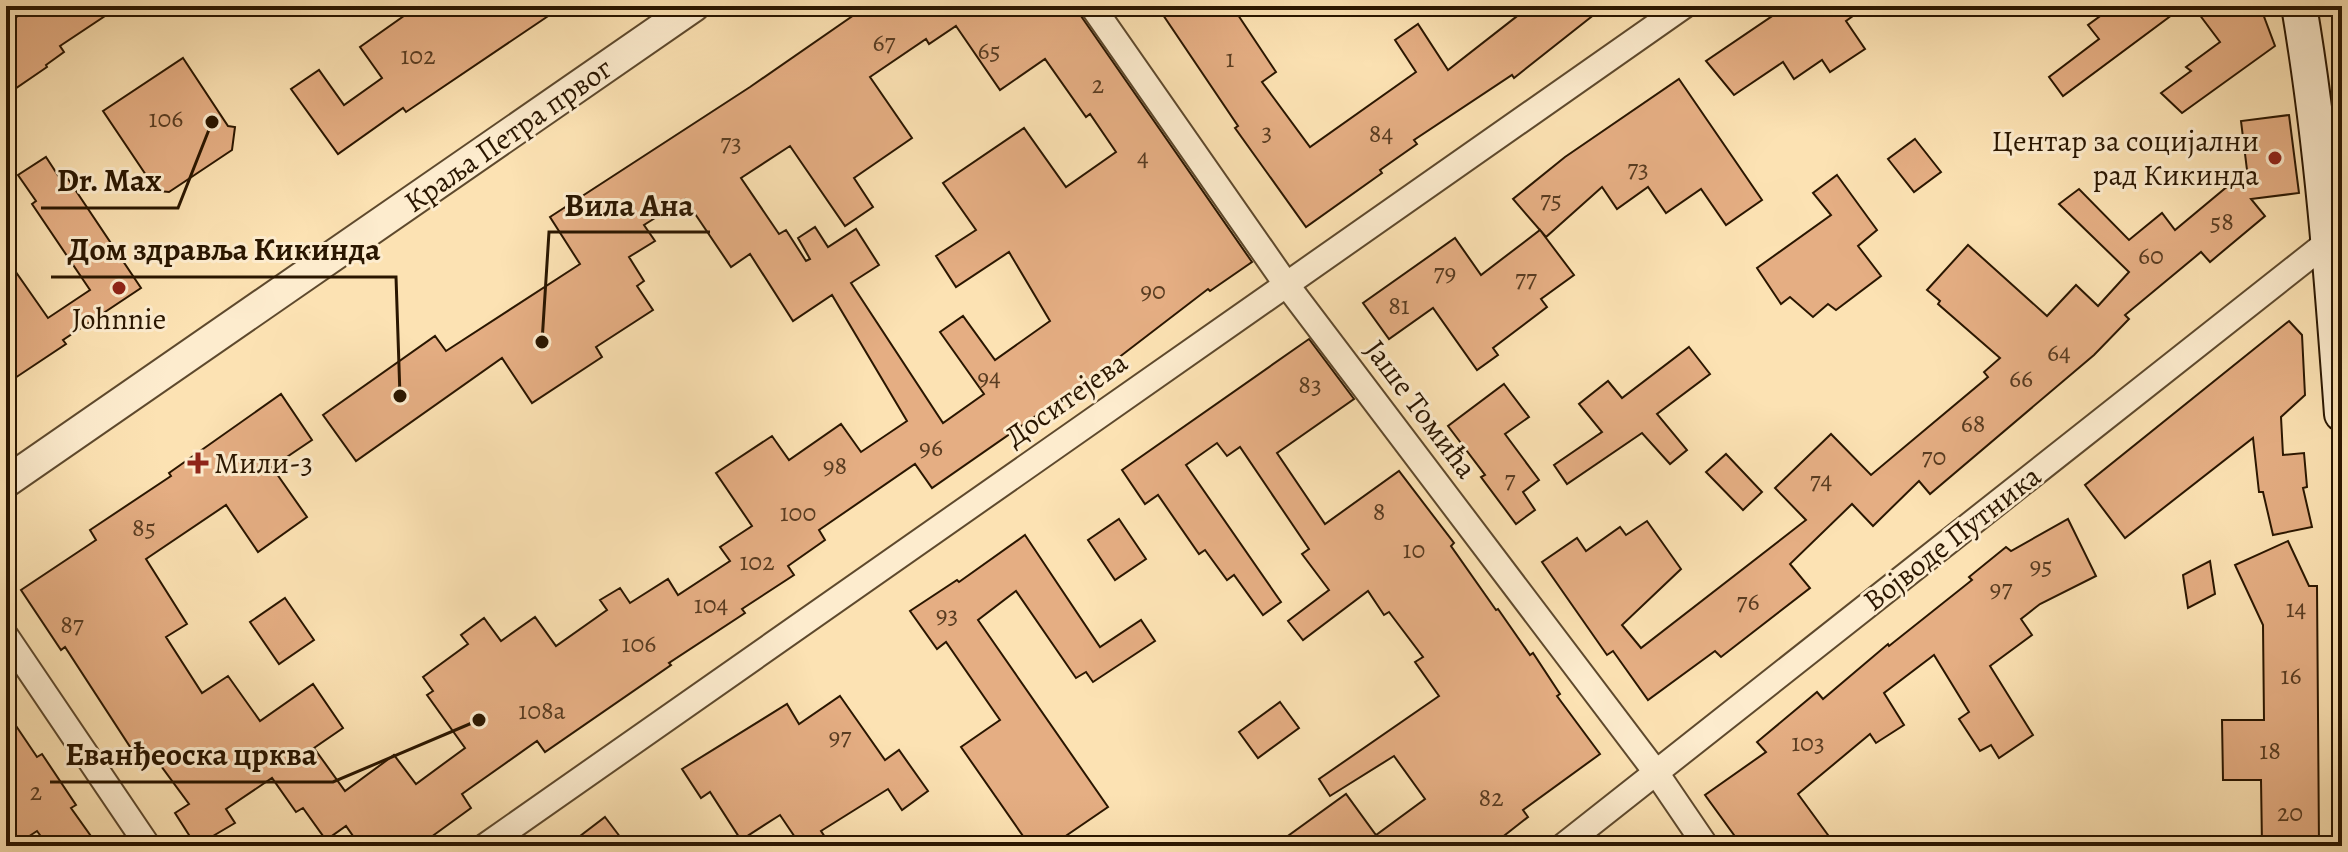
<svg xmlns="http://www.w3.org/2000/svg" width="2348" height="852" font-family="Alegreya,serif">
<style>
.building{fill:#e5ae83;stroke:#2a1600;stroke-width:2;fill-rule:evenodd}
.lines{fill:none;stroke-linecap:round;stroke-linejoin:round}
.minor-casing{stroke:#5e492d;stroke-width:28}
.tertiary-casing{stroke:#5e492d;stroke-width:34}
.secondary-casing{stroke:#2a1600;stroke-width:38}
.minor{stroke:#fdecce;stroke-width:24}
.tertiary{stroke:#fdecce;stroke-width:30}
.secondary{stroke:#fdecce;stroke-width:34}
.poi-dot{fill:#8f2418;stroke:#fdecce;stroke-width:3}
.labels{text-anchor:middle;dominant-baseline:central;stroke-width:6;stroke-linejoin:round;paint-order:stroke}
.number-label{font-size:26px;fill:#593c21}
.street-label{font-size:30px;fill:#2a1600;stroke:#fdecce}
.poi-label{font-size:30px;fill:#2a1600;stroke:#fdecce;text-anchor:end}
.leader{fill:none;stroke:#2a1600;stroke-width:3}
.callout-dot{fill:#2a1600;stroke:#fdecce;stroke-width:3}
.callout-label{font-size:32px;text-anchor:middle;font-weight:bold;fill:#2a1600;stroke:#fdecce;stroke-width:6;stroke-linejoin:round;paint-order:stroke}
</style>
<rect width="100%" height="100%" fill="#fce2b3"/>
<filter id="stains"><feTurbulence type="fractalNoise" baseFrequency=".0025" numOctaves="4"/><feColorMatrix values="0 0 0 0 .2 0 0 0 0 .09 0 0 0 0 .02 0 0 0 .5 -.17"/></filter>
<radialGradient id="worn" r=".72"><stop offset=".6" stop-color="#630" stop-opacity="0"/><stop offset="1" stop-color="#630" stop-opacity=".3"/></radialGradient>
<!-- building -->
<g class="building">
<path d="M33 6H120L60 46 64 52 46 65 47 67 6 95V24Z"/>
<path d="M418 6H563L406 112 403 108 338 154 291 89 319 70 344 105 382 78 360 47Z"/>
<path d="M867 6H1074L1252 262 1210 291 1208 289 1109 365 932 488 915 464 819 530 825 540 788 566 794 575 742 609 745 613 669 663 671 665 545 752 537 741 462 794 471 808 427 840 424 837 412 846H360L346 826 326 840 303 808 296 812 272 778 226 809 235 823 196 846 175 813 189 804 150 751 138 759 65 647 61 650 21 590 96 540 90 530 171 476 169 473 281 394 312 440 272 467 307 517 258 552 226 505 146 559 187 624 166 637 202 693 228 676 260 721 313 684 343 728 314 748 345 791 394 755 416 784 465 748 427 695 433 691 423 677 468 644 461 635 484 618 501 641 535 617 556 646 607 610 600 600 620 588 630 603 668 579 678 595 730 561 720 547 752 526 716 473 772 436 789 460 841 424 861 452 907 421 832 295 793 321 750 254 731 267 685 199 644 225 655 241 629 257 644 281 637 286 653 310 596 347 602 357 532 403 502 358 356 461 323 415 435 336 446 351 580 264 550 217 750 87ZM956 26 1000 90 1045 59 1086 117 1090 114 1116 152 1066 187 1024 128 943 183 976 230 936 256 956 287 1009 252 1050 321 995 360 963 316 940 332 984 394 943 423 851 283 879 265 856 229 828 247 815 227 798 238 810 259 806 261 786 230 779 234 741 178 790 146 845 226 873 207 854 178 912 138 870 77 926 39 929 44Z"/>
<path d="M1157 6H1232L1276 72 1262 82 1310 147 1416 72 1395 40 1418 24 1448 70 1530 6H1605L1514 78 1512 75 1414 140 1417 144 1380 170 1382 173 1306 227 1235 128 1238 126Z"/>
<path d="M1787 6H1867L1846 21 1865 49 1830 72 1822 60 1794 79 1783 62 1734 95 1706 61Z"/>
<path d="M2114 6H2184L2063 96 2049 77 2099 39 2088 25Z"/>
<path d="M2193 6H2260L2275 46 2182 113 2161 93 2191 71 2186 67 2220 42Z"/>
<path d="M183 58 228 126 235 127 232 150 169 192 149 190 150 181 103 111Z"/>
<path d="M1679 79 1762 200 1726 225 1701 189 1666 213 1648 187 1617 209 1602 187 1546 237 1513 199 1565 157Z"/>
<path d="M2289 115 2299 193 2251 199 2265 216 2210 262 2201 252 2125 315 2129 319 2094 355 1930 494 1919 481 1873 526 1852 504 1790 564 1810 588 1721 657 1715 651 1648 700 1613 651 1607 655 1542 562 1577 538 1586 551 1620 527 1626 535 1647 521 1681 569 1622 625 1641 648 1806 520 1775 488 1831 434 1871 475 1988 377 1984 372 2000 358 1938 304 1940 301 1927 290 1968 245 2047 316 2076 285 2098 306 2129 272 2059 204 2079 189 2129 240 2162 213 2175 230 2247 170 2241 121Z"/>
<path d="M1915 139 1941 172 1914 192 1888 159Z"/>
<path d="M46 157 63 183 68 179 141 288 63 340 66 344 6 384V258L48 318 90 290 32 204 36 201 18 175Z"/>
<path d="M1837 175 1877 230 1858 246 1881 276 1836 310 1828 304 1813 317 1790 297 1781 304 1757 268 1831 215 1813 193Z"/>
<path d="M1540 230 1574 275 1541 299 1547 307 1493 348 1498 355 1477 370 1433 308 1389 339 1363 303 1455 238 1481 275Z"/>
<path d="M2289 321 2302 335 2305 395 2281 417 2283 455 2304 453 2307 487 2303 488 2312 527 2273 535 2263 492H2259L2253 438 2125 538 2085 485Z"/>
<path d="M1309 339 1354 399 1277 453 1325 524 1399 471 1454 543 1451 546 1496 610 1498 609 1530 655 1533 653 1560 694 1557 696 1600 754 1523 810 1528 817 1491 846H1274L1346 794 1376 835 1425 799 1394 756 1330 796 1319 779 1439 696 1415 662 1423 657 1389 612 1384 615 1368 591 1303 640 1288 621 1329 590 1302 554 1309 549 1240 447 1227 456 1217 443 1186 465 1281 602 1263 615 1234 575 1227 580 1205 550 1199 554 1158 495 1145 504 1122 470Z"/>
<path d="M1689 347 1710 374 1657 414 1687 450 1670 464 1642 433 1567 484 1554 465 1602 432 1579 404 1608 381 1622 398Z"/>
<path d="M1504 384 1529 417 1505 434 1539 480 1523 492 1535 510 1516 524 1481 477 1485 475 1448 426Z"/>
<path d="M1726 454 1762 492 1743 510 1706 472Z"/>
<path d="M1119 519 1146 559 1115 580 1088 540Z"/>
<path d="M2068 519 2096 576 2040 604 2021 619 2032 635 1990 666 2033 735 1999 758 1991 745 1980 751 1959 719 1969 712 1934 655 1884 693 1904 725 1876 743 1870 734 1798 794 1836 846H1742L1705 795 1766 752 1757 742 1817 692 1823 699 1888 644 1889 646 1972 580 1969 577 2006 547 2011 551Z"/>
<path d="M1025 535 1100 647 1141 620 1155 641 1093 682 1086 672 1076 678 1016 591 978 620 1108 807 1051 846H1030L961 747 1000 720 946 642 937 649 910 611 957 580 959 582Z"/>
<path d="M2288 541 2309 586H2317L2319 844 2262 845 2261 780H2223L2222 720H2264L2263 625 2235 565Z"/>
<path d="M2210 561 2215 594 2188 608 2183 575Z"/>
<path d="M285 598 314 640 279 664 250 622Z"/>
<path d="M840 696 885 760 899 750 928 791 902 810 888 789 821 831 831 846H801L780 815 741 840 710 792 701 798 682 769 787 704 799 724Z"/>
<path d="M1280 702 1299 728 1258 758 1239 732Z"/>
<path d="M6 711 37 757 42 754 76 805 71 808 98 846H48L37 831 14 846H6Z"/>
<path d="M605 817 627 846H567Z"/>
</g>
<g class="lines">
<!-- minor casing -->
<g class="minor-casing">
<g id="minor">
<path d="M1092 6 1286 284 1655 771 1706 846"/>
<path d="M6 636 148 846"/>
<path d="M485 846 1684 6"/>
<path d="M1563 846 2329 241"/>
</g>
</g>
<!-- tertiary casing -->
<g class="tertiary-casing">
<path id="tertiary" d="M6 482 694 6"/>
</g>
<!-- secondary casing -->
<g class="secondary-casing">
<path id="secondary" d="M2299 6C2322 141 2332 277 2342 414"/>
</g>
<!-- minor -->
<use href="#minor" class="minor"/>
<!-- tertiary -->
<use href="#tertiary" class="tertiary"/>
<!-- secondary -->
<use href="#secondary" class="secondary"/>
</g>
<!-- markers -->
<g class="poi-dot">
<circle cx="2275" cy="158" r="8"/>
<circle cx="119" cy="288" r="8"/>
<path d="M194 451h8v8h8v8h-8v8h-8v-8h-8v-8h8z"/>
</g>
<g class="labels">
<!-- number labels -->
<g class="number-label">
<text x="884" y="42">67</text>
<text x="989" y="50">65</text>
<text x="418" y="55">102</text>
<text x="1230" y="58">1</text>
<text x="1098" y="84">2</text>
<text x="166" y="118">106</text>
<text x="1267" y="131">3</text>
<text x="1381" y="133">84</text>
<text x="731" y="142">73</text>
<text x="1143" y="157">4</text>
<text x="1638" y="168">73</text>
<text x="1551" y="199">75</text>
<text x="2222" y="221">58</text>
<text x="2151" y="255">60</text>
<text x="1445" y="272">79</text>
<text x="1526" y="278">77</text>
<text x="1153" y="290">90</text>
<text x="1399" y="305">81</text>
<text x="2059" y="352">64</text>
<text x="989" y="377">94</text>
<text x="2021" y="378">66</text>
<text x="1310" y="384">83</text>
<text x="1973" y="423">68</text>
<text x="931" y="447">96</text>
<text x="1934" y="456">70</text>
<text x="835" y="465">98</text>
<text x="1510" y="479">7</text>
<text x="1821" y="480">74</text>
<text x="1379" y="511">8</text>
<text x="798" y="512">100</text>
<text x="144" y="527">85</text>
<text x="1414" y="549">10</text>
<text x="757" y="561">102</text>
<text x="2041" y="565">95</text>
<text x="2001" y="588">97</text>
<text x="1748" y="601">76</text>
<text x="711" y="604">104</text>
<text x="2296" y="608">14</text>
<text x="947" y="614">93</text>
<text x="72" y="624">87</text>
<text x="639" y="643">106</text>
<text x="2291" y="675">16</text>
<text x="542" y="710">108a</text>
<text x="840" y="736">97</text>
<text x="1808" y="742">103</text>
<text x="2270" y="750">18</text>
<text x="36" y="791">2</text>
<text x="1491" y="797">82</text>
<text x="2290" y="812">20</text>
</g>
<!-- street labels -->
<g class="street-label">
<text transform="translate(508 135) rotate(-35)">Краља Петра првог</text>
<text transform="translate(1066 399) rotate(-35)">Доситејева</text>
<text transform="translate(1421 409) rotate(53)">Јаше Томића</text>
<text transform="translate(1952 538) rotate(-38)">Војводе Путника</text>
</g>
<!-- poi labels -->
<g class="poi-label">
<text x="2259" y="141">Центар за социјални<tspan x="2259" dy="34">рад Кикинда</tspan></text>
<text x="119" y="319" text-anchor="middle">Johnnie</text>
<text x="214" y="463" text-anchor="start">Мили-3</text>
</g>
</g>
<!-- callouts -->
<path class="leader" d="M212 122L178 208H41M542 342L549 232H710M400 396L396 277H51M479 720L333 782H50"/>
<g class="callout-dot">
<circle cx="212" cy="122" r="8"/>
<circle cx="542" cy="342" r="8"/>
<circle cx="400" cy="396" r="8"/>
<circle cx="479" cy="720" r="8"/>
</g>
<g class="callout-label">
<text x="109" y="191">Dr. Max</text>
<text x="629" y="216">Вила Ана</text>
<text x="224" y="260">Дом здравља Кикинда</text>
<text x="191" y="765">Еванђеоска црква</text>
</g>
<!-- margin -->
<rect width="2348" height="852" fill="none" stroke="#fce2b3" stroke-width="32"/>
<rect x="8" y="8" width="2332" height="836" fill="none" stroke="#2a1600" stroke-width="4"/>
<rect x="16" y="16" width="2316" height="820" fill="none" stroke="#2a1600" stroke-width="2"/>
<rect width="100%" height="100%" filter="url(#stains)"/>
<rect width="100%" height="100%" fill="url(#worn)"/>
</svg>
